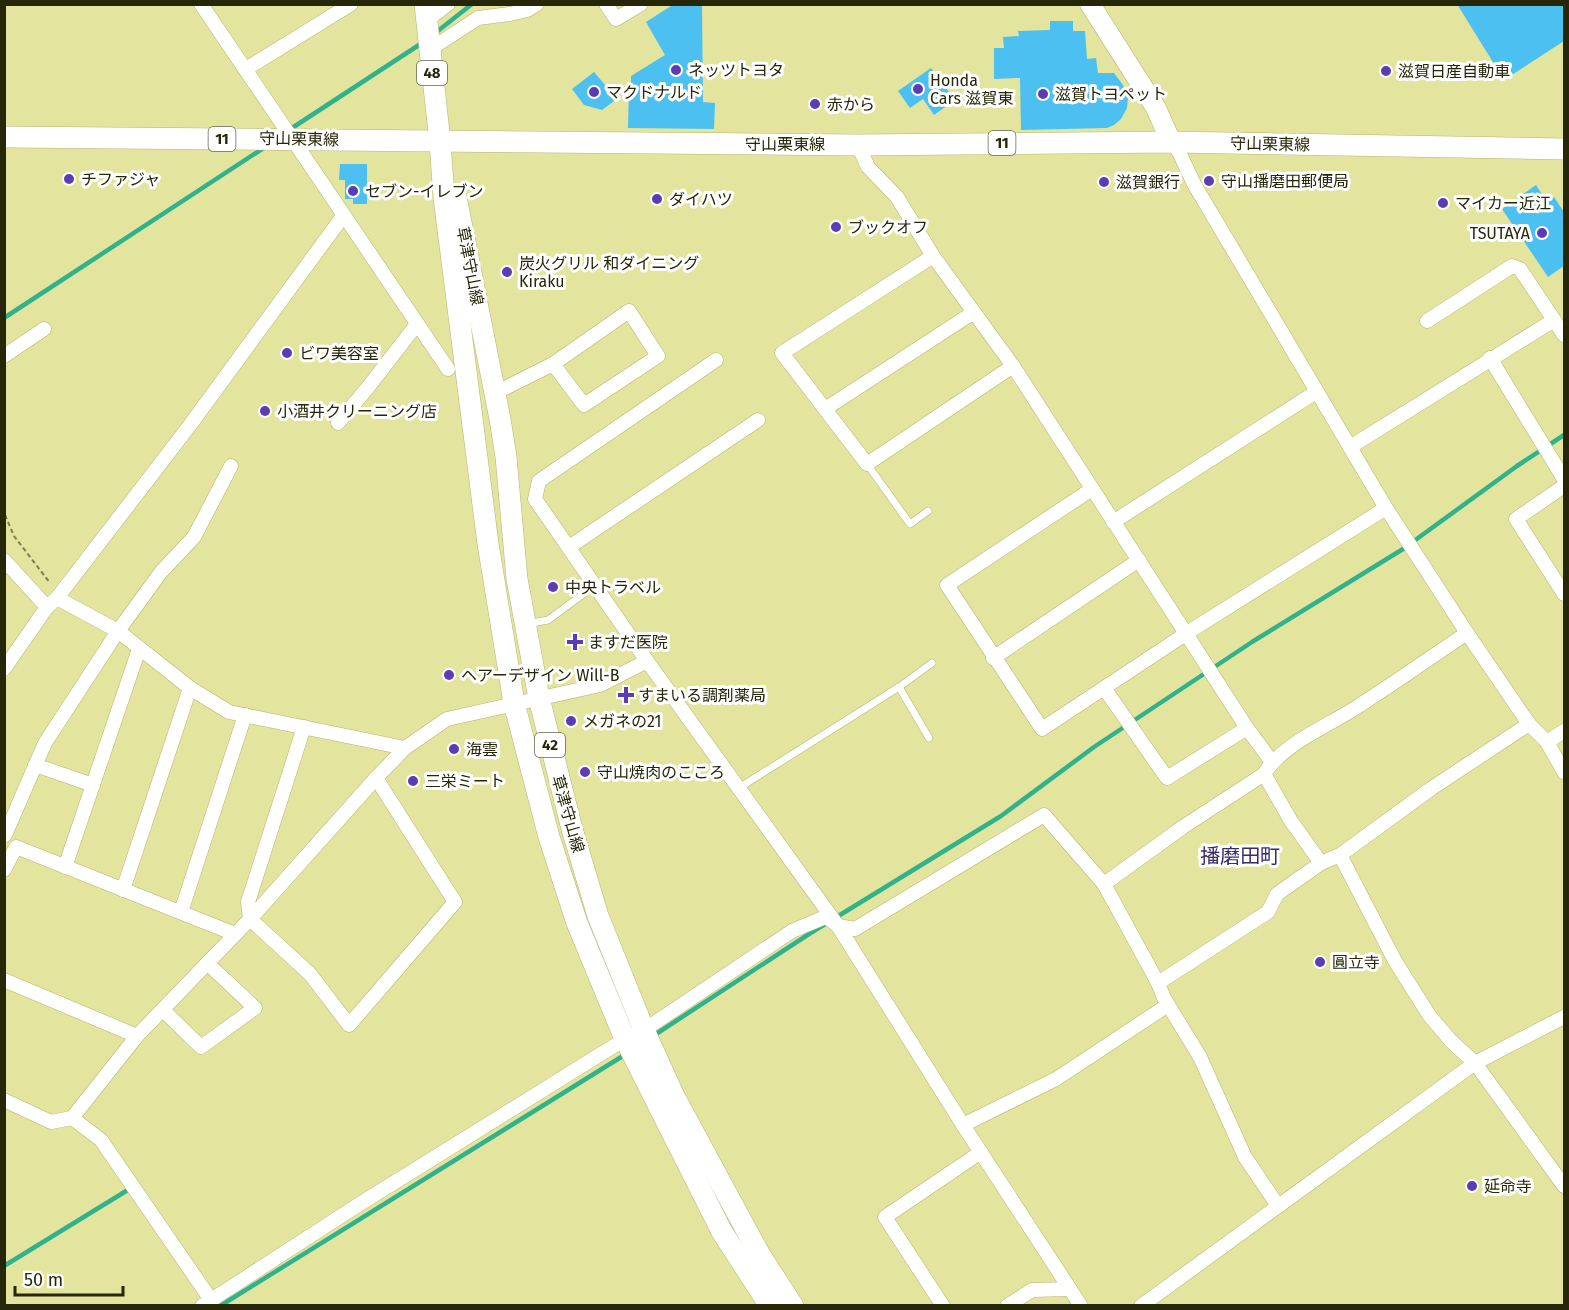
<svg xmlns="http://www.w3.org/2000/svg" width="1569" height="1310" font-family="'Fira Sans','Noto Sans JP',sans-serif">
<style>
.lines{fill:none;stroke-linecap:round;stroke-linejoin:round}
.stream{stroke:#30b28d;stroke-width:4.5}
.building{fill:#4cc0f0}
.lane-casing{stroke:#b4b570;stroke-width:8}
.street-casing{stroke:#b4b570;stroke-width:15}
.secondary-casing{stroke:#b4b570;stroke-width:21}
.primary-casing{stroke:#b4b570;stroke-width:22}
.path{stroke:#80804f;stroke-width:2;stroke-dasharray:4.5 3;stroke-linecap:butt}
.lane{stroke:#fff;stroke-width:7}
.street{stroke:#fff;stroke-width:14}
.secondary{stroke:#fff;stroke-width:20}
.primary{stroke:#fff;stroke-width:21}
.poi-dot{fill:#5b3cb5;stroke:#fff;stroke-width:2}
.labels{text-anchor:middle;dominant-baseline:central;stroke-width:6;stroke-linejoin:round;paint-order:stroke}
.shield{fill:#fff;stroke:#676752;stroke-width:1.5}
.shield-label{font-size:15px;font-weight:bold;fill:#262608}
.poi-label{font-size:16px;fill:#262608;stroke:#fff;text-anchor:start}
.street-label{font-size:16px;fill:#262608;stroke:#fff}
.quarter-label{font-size:20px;fill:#382c67;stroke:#fff}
</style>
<rect width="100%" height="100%" fill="#e3e49d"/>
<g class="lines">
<!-- stream -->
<g class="stream">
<path d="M434 34 472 4"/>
<path d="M289 130 422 43"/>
<path d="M4 318 265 147"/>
<path d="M653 1036 809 934 1001 816 1094 747 1252 642 1403 549 1517 466 1564 435"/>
<path d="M4 1266 131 1188"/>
<path d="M220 1306 626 1054"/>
</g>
</g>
<!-- building -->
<g class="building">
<path d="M1457 4H1564V41L1504 80Z"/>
<path d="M671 6H702L703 102 715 103 714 129 628 128 629 87H631V76L665 55 646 22Z"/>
<path d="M1050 21H1073V31H1085L1087 59 1096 58 1098 73H1114L1123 85 1128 98 1127 108 1121 119 1114 125 1107 128 1021 130 1020 78 994 79V48H1004L1003 37 1019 36 1018 31 1050 30Z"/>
<path d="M931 68 955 100 934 115 923 99 910 108 898 91Z"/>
<path d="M594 72 617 99 602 110 584 105 572 89Z"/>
<path d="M340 164H367V204H353V199H345V180H339Z"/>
<path d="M1536 185 1547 202 1554 197 1564 212V266L1548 277 1502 209Z"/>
</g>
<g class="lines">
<!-- lane casing -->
<g class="lane-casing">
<g id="lane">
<path d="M867 464 910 524 928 511"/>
<path d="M527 624 548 620 594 586"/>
<path d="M899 687 929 738"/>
<path d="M739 788 899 687 932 663"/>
</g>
</g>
<!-- street casing -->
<g class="street-casing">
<g id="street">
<path d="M201 4 448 369"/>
<path d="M606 4 616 19 641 4"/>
<path d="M426 21 448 4"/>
<path d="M429 50 478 18 510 14 527 10 537 4"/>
<path d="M246 69 351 4"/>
<path d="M1171 142 1179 152 1194 184 1386 508 1467 633 1529 724 1547 742 1564 772"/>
<path d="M858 145 868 167 897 197 933 256 1013 366 1247 728 1272 762"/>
<path d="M933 256 782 353 867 464 1013 366"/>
<path d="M1554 320 1564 335"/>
<path d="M4 356 44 329"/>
<path d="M1490 358 1564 479"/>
<path d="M716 360 539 481 535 499 647 661 838 926 963 1125 1081 1306"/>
<path d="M495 393 553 364 629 311 658 356 584 405 553 364"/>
<path d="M825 409 974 312"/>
<path d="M338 423 369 386 417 324"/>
<path d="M1350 447 1554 320 1520 269 1512 266 1427 321"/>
<path d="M1564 486 1516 519 1564 594"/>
<path d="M1092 489 947 585 1042 729 1187 633 1386 508"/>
<path d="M1113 522 1316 392"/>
<path d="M569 547 758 420"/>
<path d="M4 560 47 607"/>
<path d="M57 598 118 631 190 688 229 712 405 748"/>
<path d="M993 658 1139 560"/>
<path d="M4 669 47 607 57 598 190 425 343 216"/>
<path d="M1104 688 1167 778 1247 728"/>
<path d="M304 727 248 902 250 919 310 974 349 1025 455 902 376 778"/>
<path d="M1547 742 1564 731"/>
<path d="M35 765 93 785"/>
<path d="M1264 774 1291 821 1321 863 1340 855 1432 788 1529 724"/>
<path d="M5 835 45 743 118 631 161 572 194 537 231 466"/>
<path d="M1340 855 1395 961 1429 1015 1451 1041 1475 1063 1564 1186"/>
<path d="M65 867 139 649"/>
<path d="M4 870 16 847 235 934"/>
<path d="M1104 884 1183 827 1264 774C1283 743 1329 726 1360 705 1396 682 1431 657 1467 633"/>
<path d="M123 890 190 688"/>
<path d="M181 912 245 715"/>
<path d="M4 980 137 1036"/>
<path d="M1158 983 1268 912 1277 894 1321 863"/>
<path d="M163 1010 201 1047 255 1008 207 963"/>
<path d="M4 1100 51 1122 72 1118 137 1036 250 919 376 778 405 748 447 719 600 685 647 661"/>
<path d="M72 1118 101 1140 211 1300"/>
<path d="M963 1125 1056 1079 1168 1005"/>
<path d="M202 1306 358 1205 625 1039 644 1030 792 931 823 918H828L838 926 855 929 1044 815 1104 884 1158 983 1164 998 1200 1057 1245 1157 1278 1206"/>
<path d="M943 1306 885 1217 981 1152"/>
<path d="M1007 1306 1032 1290 1070 1289"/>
<path d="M1141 1306 1475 1063 1564 1017"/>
</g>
</g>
<!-- secondary casing -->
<g class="secondary-casing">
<path id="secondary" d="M1090 4 1156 108 1171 142"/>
</g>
<!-- primary casing -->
<g class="primary-casing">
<g id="primary">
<path d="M425 4 440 142 444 198 488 544 514 703 549 837 577 923 625 1039 722 1232 770 1306"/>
<path d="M4 137 858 145 1171 142 1564 149"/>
<path d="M456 197 500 419 506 457 517 579 539 698 572 829 598 916 644 1030 674 1096 742 1222 760 1255 793 1306"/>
</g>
</g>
<!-- path -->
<path class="path" d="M5 515 14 536 50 583"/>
<!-- lane -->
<use href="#lane" class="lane"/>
<!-- street -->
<use href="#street" class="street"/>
<!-- secondary -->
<use href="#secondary" class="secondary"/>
<!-- primary -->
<use href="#primary" class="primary"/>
</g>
<!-- markers -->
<g class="poi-dot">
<circle cx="676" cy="70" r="6"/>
<circle cx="1386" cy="71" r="6"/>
<circle cx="918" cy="89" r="6"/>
<circle cx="594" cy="92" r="6"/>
<circle cx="1043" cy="94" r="6"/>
<circle cx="815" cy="104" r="6"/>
<circle cx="69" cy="179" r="6"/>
<circle cx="1209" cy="181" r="6"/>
<circle cx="1104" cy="182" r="6"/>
<circle cx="353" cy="191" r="6"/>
<circle cx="657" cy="199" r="6"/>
<circle cx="1443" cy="203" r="6"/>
<circle cx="836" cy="227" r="6"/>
<circle cx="1542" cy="233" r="6"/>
<circle cx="507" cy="272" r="6"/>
<circle cx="287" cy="353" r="6"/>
<circle cx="265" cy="411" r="6"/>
<circle cx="553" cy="587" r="6"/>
<path d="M572 633h6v6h6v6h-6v6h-6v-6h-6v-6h6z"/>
<circle cx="449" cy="675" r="6"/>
<path d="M623 686h6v6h6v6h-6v6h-6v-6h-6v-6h6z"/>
<circle cx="571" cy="721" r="6"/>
<circle cx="454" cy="749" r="6"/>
<circle cx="585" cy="772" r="6"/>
<circle cx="413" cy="781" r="6"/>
<circle cx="1320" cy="962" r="6"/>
<circle cx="1472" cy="1186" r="6"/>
</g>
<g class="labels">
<!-- shield labels -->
<g class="shield">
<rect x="417" y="61" width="30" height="24" rx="4.5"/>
<rect x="208.5" y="127" width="27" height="24" rx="4.5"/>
<rect x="988.5" y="131" width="27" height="24" rx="4.5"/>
<rect x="535" y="733" width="30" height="24" rx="4.5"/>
</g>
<g class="shield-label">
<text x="432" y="73">48</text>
<text x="222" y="139">11</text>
<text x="1002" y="143">11</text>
<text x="550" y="745">42</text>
</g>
<!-- poi labels -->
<g class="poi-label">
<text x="688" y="70">ネッツトヨタ</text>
<text x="1398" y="71">滋賀日産自動車</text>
<text x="930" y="80">Honda<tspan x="930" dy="18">Cars 滋賀東</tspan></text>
<text x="606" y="92">マクドナルド</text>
<text x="1055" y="94">滋賀トヨペット</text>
<text x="827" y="104">赤から</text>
<text x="81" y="179">チファジャ</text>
<text x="1221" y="181">守山播磨田郵便局</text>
<text x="1116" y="182">滋賀銀行</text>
<text x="365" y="191">セブン-イレブン</text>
<text x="669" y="199">ダイハツ</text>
<text x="1455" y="203">マイカー近江</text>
<text x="848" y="227">ブックオフ</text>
<text x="1530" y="233" text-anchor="end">TSUTAYA</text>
<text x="519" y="263">炭火グリル 和ダイニング<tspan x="519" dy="18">Kiraku</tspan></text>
<text x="299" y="353">ビワ美容室</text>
<text x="277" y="411">小酒井クリーニング店</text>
<text x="565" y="587">中央トラベル</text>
<text x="588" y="642">ますだ医院</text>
<text x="461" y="675">ヘアーデザイン Will-B</text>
<text x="638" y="695">すまいる調剤薬局</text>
<text x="583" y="721">メガネの21</text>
<text x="466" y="749">海雲</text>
<text x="597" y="772">守山焼肉のこころ</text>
<text x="425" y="781">三栄ミート</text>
<text x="1332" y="962">圓立寺</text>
<text x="1484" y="1186">延命寺</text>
</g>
<!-- street labels -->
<g class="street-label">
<text transform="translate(299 139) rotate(1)">守山栗東線</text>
<text x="785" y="144">守山栗東線</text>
<text transform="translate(1270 144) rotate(1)">守山栗東線</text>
<text transform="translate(470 266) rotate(79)">草津守山線</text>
<text transform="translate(568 814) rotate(74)">草津守山線</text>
</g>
<!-- quarter labels -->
<g class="quarter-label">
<text x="1240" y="856">播磨田町</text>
</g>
</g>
<!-- border -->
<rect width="1569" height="1310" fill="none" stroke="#262608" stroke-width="12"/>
<!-- scale -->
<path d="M15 1286v9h108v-9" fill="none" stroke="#262608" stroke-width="3"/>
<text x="24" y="1286" font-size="18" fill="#262608" stroke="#ffffff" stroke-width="4.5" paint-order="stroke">50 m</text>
</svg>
